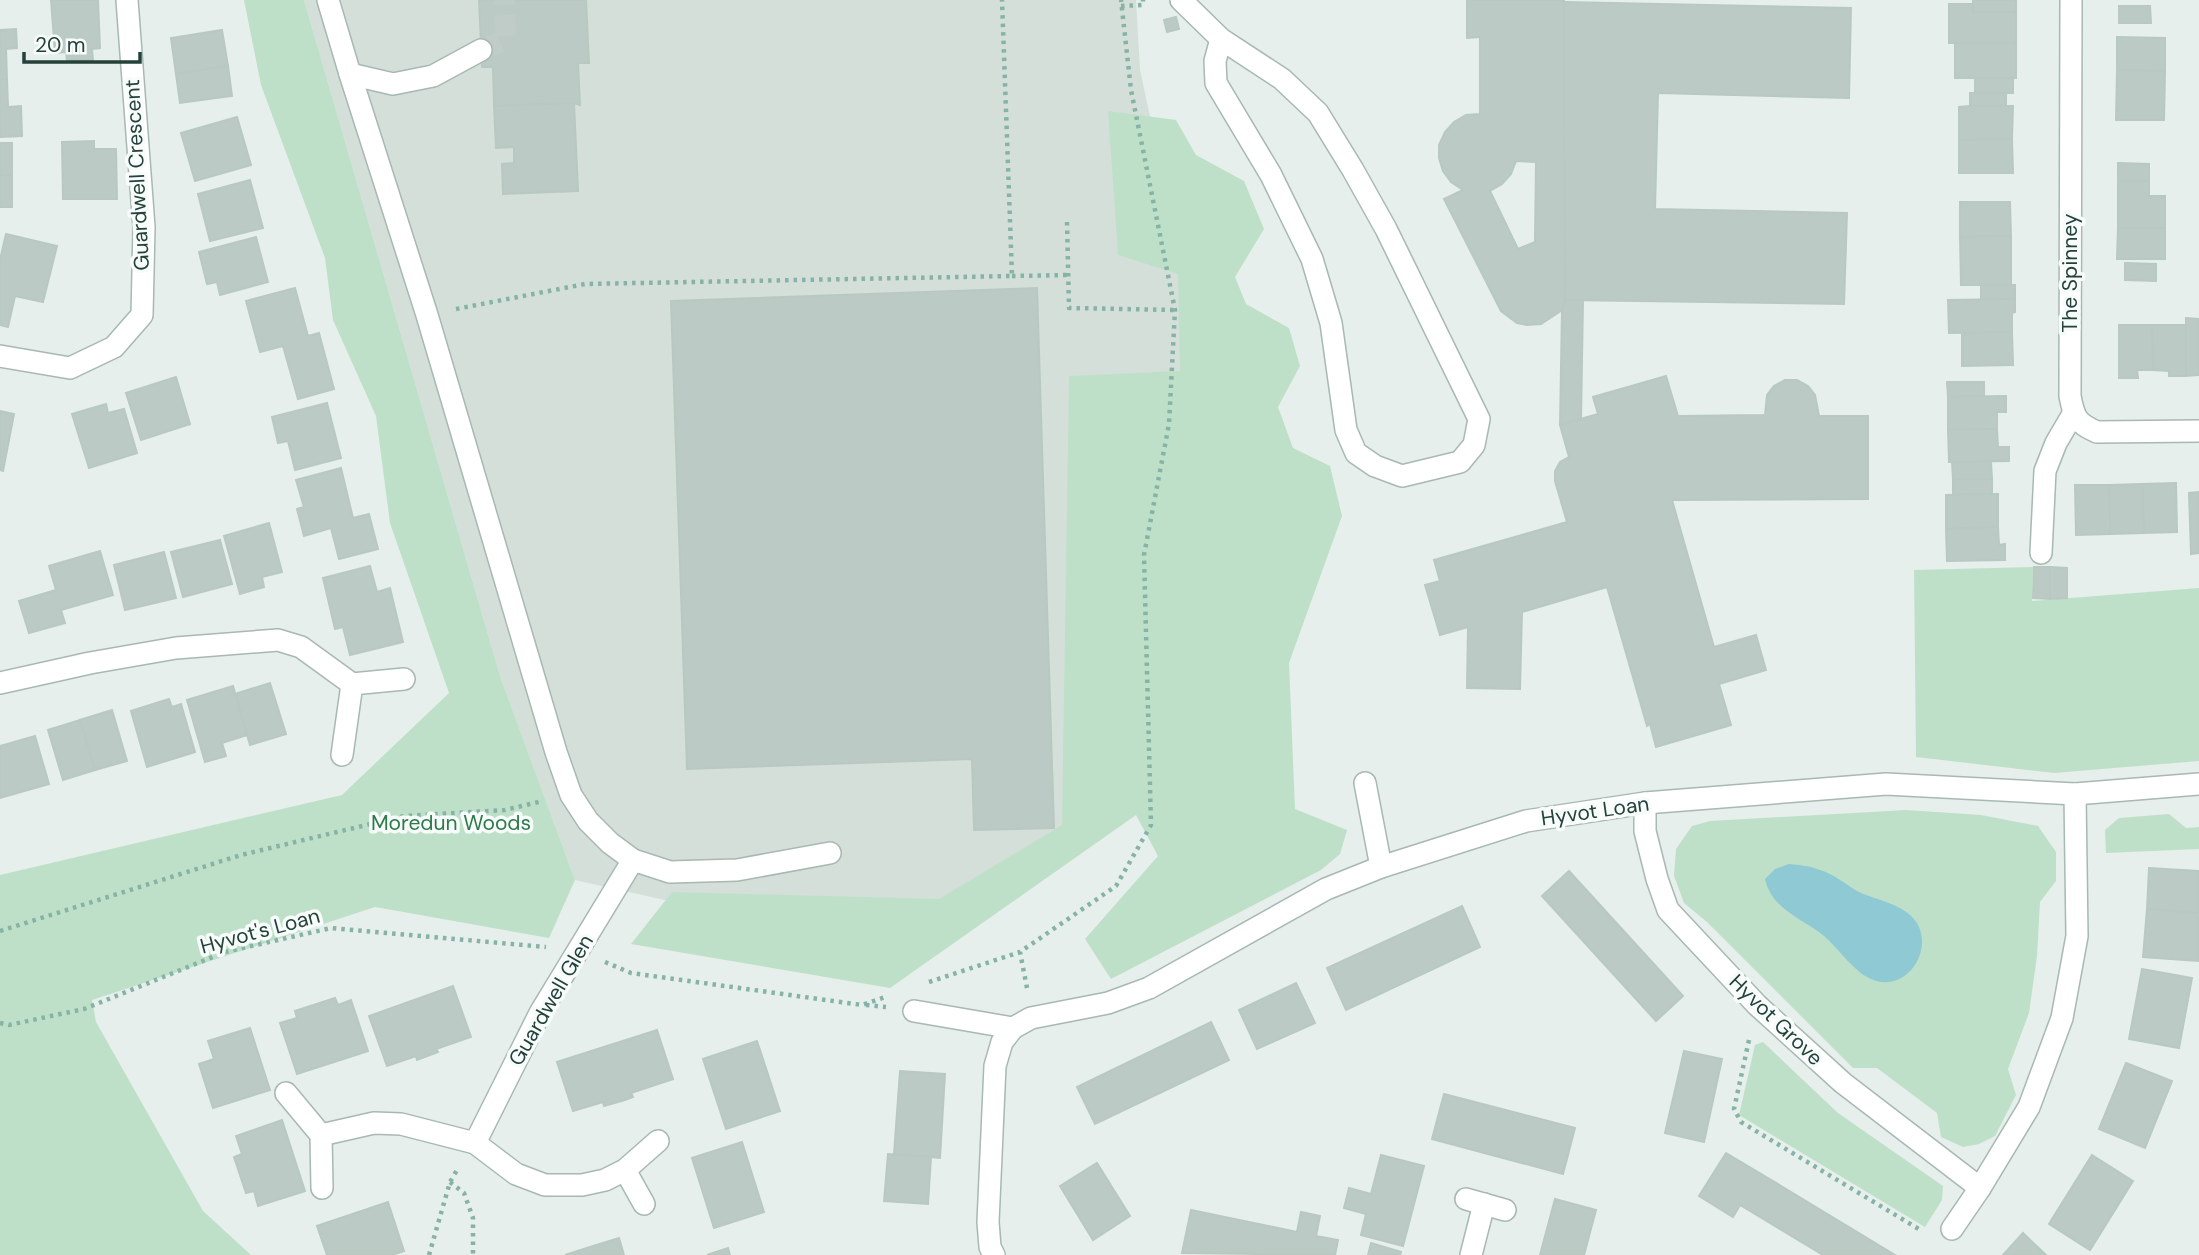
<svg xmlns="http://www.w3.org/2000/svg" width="2199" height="1255" font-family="'DM Sans',sans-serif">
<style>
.built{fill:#d4dfda}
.green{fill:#bfe0c8}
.water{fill:#8ec9d4}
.building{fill:#bbcac4;stroke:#b8c9c2;stroke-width:2;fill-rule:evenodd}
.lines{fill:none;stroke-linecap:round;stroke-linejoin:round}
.minor-tunnel{stroke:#bfccc8;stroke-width:21;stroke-dasharray:21 10;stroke-linecap:butt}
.minor-casing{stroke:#a8b8b2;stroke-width:24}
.path{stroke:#86b3a5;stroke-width:4.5;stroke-dasharray:3.5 5;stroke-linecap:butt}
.minor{stroke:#fff;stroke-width:21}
.labels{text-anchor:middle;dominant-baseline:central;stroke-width:7;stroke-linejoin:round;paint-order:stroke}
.street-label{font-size:21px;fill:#24423a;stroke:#f7fbf9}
.park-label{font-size:21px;fill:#2d7a4b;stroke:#f7fbf9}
</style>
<rect width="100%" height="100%" fill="#e6efeb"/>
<!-- built -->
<path class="built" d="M304 0H1136L1140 70 1188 293 1136 815 857 943 575 880 500 676Z"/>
<!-- green -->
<g class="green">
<path d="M244 0H304L500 676 575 880 549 938 375 907 92 1000 96 1022 203 1211 251 1255H0V875L342 795 449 693 390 523 376 416 333 320 325 258 261 85Z"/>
<path d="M1108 111 1176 120 1196 155 1244 181 1264 229 1235 277 1246 304 1289 328 1300 366 1278 407 1293 448 1330 466 1342 516 1289 663 1295 809 1347 830 1340 854 1321 870 1111 979 1085 939 1158 856 1136 815 890 988 631 944 672 892 939 899 1062 825 1069 376 1180 371 1178 274 1118 255Z"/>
<path d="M2033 567 2032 601 2199 588V761L2054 773 1916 757 1914 570Z"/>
<path d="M1906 810 1981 815 2038 826 2056 852V881L2040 902 2037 956 2029 1013 2008 1069 2016 1095 1995 1136 1979 1144 1963 1147 1941 1137 1937 1113 1877 1068H1853L1707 922 1684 903 1674 876 1676 849 1692 826 1710 821Z"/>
<path d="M2169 814 2186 828 2199 827V849L2106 853 2105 830 2119 818Z"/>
<path d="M1763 1042 1838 1113 1943 1186 1942 1200 1925 1227 1739 1115 1755 1045Z"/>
</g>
<!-- water -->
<path class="water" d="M1789 864C1800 865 1810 866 1820 870 1834 874 1845 884 1857 891 1877 901 1904 903 1917 923 1934 952 1905 994 1871 979 1853 971 1839 949 1824 936 1802 918 1772 910 1765 879L1775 869Z"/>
<!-- building -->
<g class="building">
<path d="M51 0H98L100 48 92 49 93 60 67 61 66 52 55 53Z"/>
<path d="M479 0H586L589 63H578L580 105 574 103 494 106 493 67H482Z"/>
<path d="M1467 0H1564L1565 300 1562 310 1541 324 1527 325 1517 323 1501 311 1444 199 1463 190 1451 182 1443 171 1439 158V145L1445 132 1454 122 1466 115 1480 114V37L1467 38ZM1516 161 1536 162 1535 242 1518 249 1490 191 1502 184 1511 174Z"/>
<rect x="1973" y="0" width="43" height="12"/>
<path d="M1564 2 1851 8 1849 98 1658 93 1655 209 1847 213 1844 304 1565 300Z"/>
<path d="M1949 4H1973V12H2016V43H1949Z"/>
<path d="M2119 6H2150L2151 23H2119Z"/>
<path d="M1176 17 1179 29 1167 32 1164 20Z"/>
<path d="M16 29 17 48 6 49 7 79H0V30Z"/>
<path d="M222 30 228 66 176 74 171 38Z"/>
<path d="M2117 37 2165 38V71L2117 70Z"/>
<rect x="1955" y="43" width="61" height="35"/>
<path d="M228 66 232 96 180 103 176 74Z"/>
<path d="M2117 70 2165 71 2164 120H2116Z"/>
<rect x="1975" y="78" width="38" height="15"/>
<path d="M0 79H7L8 107 21 106 22 136 0 137Z"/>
<rect x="1970" y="93" width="36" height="13"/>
<path d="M574 103 578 191 503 194 502 164 514 163V147L496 148 494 106Z"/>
<path d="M1970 106H2013L2012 139 1959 140V107Z"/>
<path d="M237 117 251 165 195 181 181 133Z"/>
<path d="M2012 139 2013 173H1959V140Z"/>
<path d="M94 141V149H116L117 199H63L62 142Z"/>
<rect x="0" y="143" width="12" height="32"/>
<path d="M2118 163 2149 164V181H2118Z"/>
<rect x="0" y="175" width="12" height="32"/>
<path d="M250 180 263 228 210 241 198 194Z"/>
<path d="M2118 181H2149V196H2165V228H2118Z"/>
<path d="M1960 202H2010L2011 236 1960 237Z"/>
<path d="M2118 228H2165V259H2117Z"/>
<path d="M6 234 57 246 43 302 15 296 8 327 0 325V260Z"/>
<path d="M2011 236V285H1961L1960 237Z"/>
<path d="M256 237 268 282 220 295 217 282 207 284 199 252Z"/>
<path d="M2125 263 2156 264V281L2125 280Z"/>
<rect x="1981" y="285" width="34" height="14"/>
<path d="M295 288 308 336 319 333 334 389 298 399 283 346 260 352 246 301Z"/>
<path d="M1037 288 1054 828 974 830 972 759 687 769 671 301Z"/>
<path d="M2015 299V312L2012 313V332L1949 333 1948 300Z"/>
<path d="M1565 300H1583L1581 419 1560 425 1562 310Z"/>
<path d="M2186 318 2199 319V375L2186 376Z"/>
<path d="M2119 325H2152L2153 370H2137L2138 378H2119Z"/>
<path d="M2152 325H2186V376H2169V371L2153 370Z"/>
<path d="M2012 332 2013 365 1962 366V333Z"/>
<path d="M1666 376 1678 416 1765 415 1767 395 1774 386 1785 380H1797L1808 386 1815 395 1819 416H1868V499L1672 500 1714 647 1756 635 1766 670 1719 684 1731 725 1656 747 1650 724 1647 726 1607 587 1522 612 1520 689 1467 688 1468 627 1440 635 1425 585 1440 581 1434 560 1567 522 1555 481V471L1560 462 1569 457 1560 425 1598 414 1593 397Z"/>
<path d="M176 377 190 424 141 440 126 393Z"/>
<path d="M1947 382H1984V396L1948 397Z"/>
<path d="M2006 396V412H1997V429L1948 430V397Z"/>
<path d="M327 403 341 458 295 470 288 441 278 443 272 417Z"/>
<path d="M106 404 108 413 124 409 137 453 89 468 72 414Z"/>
<path d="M0 411 14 414 3 471 0 470Z"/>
<path d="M1997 429 1998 447H2009V461L1949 462 1948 430Z"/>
<path d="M1952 462H1991L1992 479H1953Z"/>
<path d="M341 468 353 518 369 514 378 549 339 559 331 528 304 536 297 509 304 507 296 480Z"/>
<rect x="1953" y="479" width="39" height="15"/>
<path d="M2176 483 2177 532 2144 533 2142 484Z"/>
<path d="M2142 484 2144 533 2110 534 2109 485Z"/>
<path d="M2075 485H2109L2110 534 2076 535Z"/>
<path d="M2199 492V553L2191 554 2189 493Z"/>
<path d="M1998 494V527L1946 529V495Z"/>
<path d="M269 523 282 572 262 577 264 587 240 594 224 536Z"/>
<path d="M1998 527 1999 545 2005 544V560L1947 561 1946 529Z"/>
<path d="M220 540 232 584 183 597 171 552Z"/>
<path d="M100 551 113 595 61 610 65 623 29 633 19 601 56 590 49 566Z"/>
<path d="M164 552 176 598 125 610 114 565Z"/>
<path d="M370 566 377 592 390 588 403 642 350 655 343 627 335 629 323 578Z"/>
<path d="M2034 567H2050V599L2033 598Z"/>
<path d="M2050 567 2067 568V598L2050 599Z"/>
<path d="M270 683 286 734 250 745 235 694Z"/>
<path d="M233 686 247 735 222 743 226 756 205 762 187 700Z"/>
<path d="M169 699 172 707 181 704 195 752 147 767 131 711Z"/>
<path d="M112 710 127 761 95 770 80 720Z"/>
<path d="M80 720 95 770 63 780 48 730Z"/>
<path d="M35 736 49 784 0 798V746Z"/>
<path d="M2149 868 2199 871V913L2147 909Z"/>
<path d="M1569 871 1683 996 1656 1021 1542 896Z"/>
<path d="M1462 906 1480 947 1346 1010 1327 968Z"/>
<path d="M2147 909 2199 913 2198 961 2143 957Z"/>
<path d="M2142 969 2192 978 2179 1048 2129 1039Z"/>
<path d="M1296 983 1315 1023 1257 1049 1239 1010Z"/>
<path d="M453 986 471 1037 436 1049 438 1052 417 1060 416 1056 387 1066 369 1016Z"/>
<path d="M335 998 338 1005 351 1000 368 1051 297 1074 280 1023 297 1018 295 1011Z"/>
<path d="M1211 1022 1229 1060 1095 1124 1077 1087Z"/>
<path d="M250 1028 270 1090 213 1108 199 1064 214 1059 208 1041Z"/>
<path d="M657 1030 673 1079 631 1093 633 1097 625 1100 604 1106 603 1102 573 1111 557 1062Z"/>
<path d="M757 1041 780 1111 726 1129 703 1059Z"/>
<path d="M1684 1051 1722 1059 1704 1142 1665 1133Z"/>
<path d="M2126 1063 2172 1081 2145 1148 2099 1129Z"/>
<path d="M900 1071 945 1074 940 1158 894 1154Z"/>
<path d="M1444 1094 1575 1128 1563 1174 1432 1139Z"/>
<path d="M282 1120 305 1191 258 1206 254 1191 246 1193 234 1157 242 1154 236 1136Z"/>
<path d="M742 1142 764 1212 714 1228 692 1158Z"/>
<path d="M1726 1153 1768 1178 1895 1255H1823L1740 1205 1733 1217 1699 1196Z"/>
<path d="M888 1154 931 1157 928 1204 884 1201Z"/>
<path d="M1381 1155 1424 1166 1403 1246 1361 1235 1366 1214 1344 1208 1349 1188 1371 1194Z"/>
<path d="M2092 1155 2133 1181 2090 1250 2049 1224Z"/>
<path d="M1097 1163 1130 1216 1093 1240 1060 1186Z"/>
<path d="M1555 1199 1596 1210 1584 1255H1540Z"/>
<path d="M388 1202 404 1251 392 1255H327L317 1226Z"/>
<path d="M1191 1210 1297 1232 1301 1212 1320 1216 1316 1236 1338 1240 1335 1255 1182 1253Z"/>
<path d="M2023 1233 2046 1255H2003Z"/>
<path d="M619 1238 624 1255H565L590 1247Z"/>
<path d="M1371 1243 1401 1252 1400 1255H1368Z"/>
<path d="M728 1248 730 1255H707Z"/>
</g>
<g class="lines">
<!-- minor-tunnel -->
<path class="minor-tunnel" d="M481 50 506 40 504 0"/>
<!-- minor casing -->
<g class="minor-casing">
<g id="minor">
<path d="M328 0 350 74 427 315 556 752 571 795 588 821 610 843 633 860 670 872 737 870 830 853"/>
<path d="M1181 0 1221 39 1282 79 1318 113 1353 170 1386 229 1479 419 1474 445 1460 462 1402 476 1375 466 1356 453 1346 430 1331 323 1312 259 1271 175 1216 83 1215 61 1221 39"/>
<path d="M2071 0 2070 396C2074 417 2076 423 2097 432L2199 431"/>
<path d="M350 74 393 84 433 76 481 50"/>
<path d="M0 356 70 368 114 347 142 315 144 227 127 0"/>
<path d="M2041 553 2045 471 2056 443 2073 414"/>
<path d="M0 683 90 663 176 648 278 640 301 647 352 684"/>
<path d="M342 755 352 684 404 679"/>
<path d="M1365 783 1381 867"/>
<path d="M1645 803V831L1657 879 1668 910 1757 1005 1843 1083 1980 1188 2029 1107 2062 1018 2077 936 2075 794"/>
<path d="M914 1011 1013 1028"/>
<path d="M286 1093 321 1135 322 1188"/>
<path d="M321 1135 374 1123 401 1124 475 1143 516 1174 545 1185H582L605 1180 625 1170 658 1141"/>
<path d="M475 1143 540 1013 633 860"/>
<path d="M625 1170 644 1204"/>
<path d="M1466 1199 1505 1210"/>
<path d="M1952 1229 1980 1188"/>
<path d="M994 1255 990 1247 988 1222 995 1066 1002 1042 1013 1028 1031 1018 1108 1003 1149 988 1326 889 1381 867 1526 821 1645 803 1886 784 2075 794 2199 784"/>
<path d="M1471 1255 1484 1204"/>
</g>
</g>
<!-- path -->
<g class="path">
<path d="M1121 6 1143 5V0"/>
<path d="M1067 222 1069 308 1175 310"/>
<path d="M1012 276 1069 275"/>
<path d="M456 309 585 284 1012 276 1002 0"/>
<path d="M0 931 241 855 404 816 505 810 543 801"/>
<path d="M605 962 631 973 862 1005 888 996"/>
<path d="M929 982 1020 952"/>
<path d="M1027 988 1020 952 1116 886 1151 825 1144 555 1169 424 1175 310 1131 90 1121 0"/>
<path d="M866 1005 886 1007"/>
<path d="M0 1023 9 1025 84 1009 225 952 331 928 546 947"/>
<path d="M1749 1040 1734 1109 1741 1122 1922 1231"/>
<path d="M450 1182 464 1193 473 1218V1255"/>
<path d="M429 1255 450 1182 457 1170"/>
</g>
<!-- minor -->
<use href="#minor" class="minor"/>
</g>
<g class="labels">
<!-- street labels -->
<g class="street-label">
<text transform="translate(137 175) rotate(-93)">Guardwell Crescent</text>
<text transform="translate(2070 273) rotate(-90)">The Spinney</text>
<text transform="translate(1595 811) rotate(-8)">Hyvot Loan</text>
<text transform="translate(260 931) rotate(-15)">Hyvot's Loan</text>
<text transform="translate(551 1000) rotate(-60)">Guardwell Glen</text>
<text transform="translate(1776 1020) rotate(44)">Hyvot Grove</text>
</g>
<!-- park labels -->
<g class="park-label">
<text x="451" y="823">Moredun Woods</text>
</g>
</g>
<!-- scale -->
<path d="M24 52v10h116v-10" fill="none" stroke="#24423a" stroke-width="3.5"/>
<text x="35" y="52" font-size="21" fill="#24423a" stroke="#f7fbf9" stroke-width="5" paint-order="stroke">20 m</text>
</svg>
